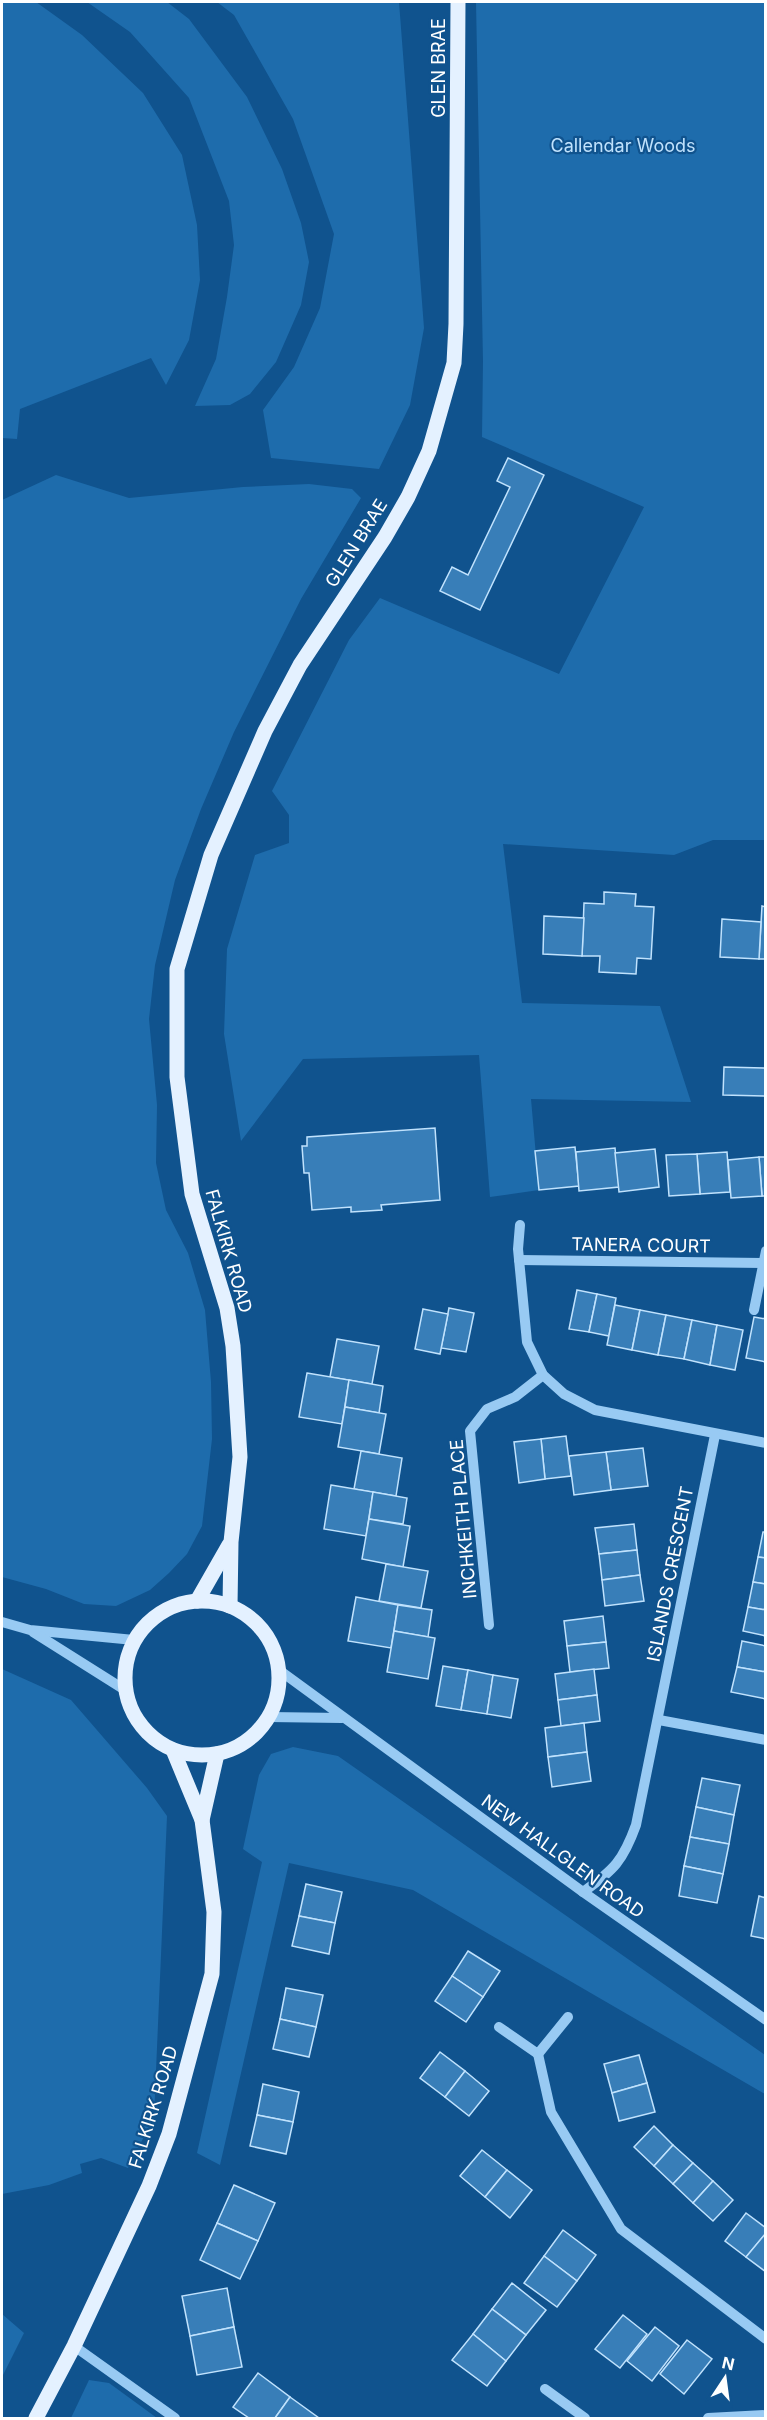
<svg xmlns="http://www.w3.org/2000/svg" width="767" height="2420" font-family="Inter,sans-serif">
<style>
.green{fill:#1e6cac}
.building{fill:#387eb8;stroke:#c0e2fd;stroke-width:1.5}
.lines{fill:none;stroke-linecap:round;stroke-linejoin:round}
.minor{stroke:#98caf3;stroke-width:10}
.major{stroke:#e4f1ff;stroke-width:15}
.labels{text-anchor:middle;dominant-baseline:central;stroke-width:4.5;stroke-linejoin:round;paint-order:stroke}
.street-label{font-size:18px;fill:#fff;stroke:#10538e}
.park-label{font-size:18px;fill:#c0e2fd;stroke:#10538e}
</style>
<rect width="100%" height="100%" fill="#10538e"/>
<!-- green -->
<g class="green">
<path d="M2 2H36L82 35 143 93 182 155 197 225 200 280 189 340 166 385 151 358 20 409 17 439 2 438Z"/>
<path d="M87 2H167L189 19 247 97 282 169 301 223 309 262 301 305 276 362 250 394 230 405 195 406 216 359 227 297 234 245 229 201 189 98 130 32Z"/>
<path d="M217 2H399L424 328 410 405 379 469 271 458 263 410 294 367 320 308 334 234 293 119 234 15Z"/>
<path d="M476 2H766L765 840H713L674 855 503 844 522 1003 660 1006 691 1102 531 1099 539 1190 490 1197 479 1055 303 1059 241 1141 224 1034 227 949 255 855 289 843V815L272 791 349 640 380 598 559 674 644 507 482 437 483 361Z"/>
<path d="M56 475 129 498 243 487 309 484 352 489 361 498 301 599 234 732 201 809 175 880 155 965 149 1019 157 1105 156 1163 166 1210 188 1253 205 1310 211 1382 212 1439 202 1526 187 1554 169 1573 150 1590 116 1606 84 1604 46 1589 2 1577V500Z"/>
<path d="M2 1669 71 1700 147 1788 167 1816 154 2117 128 2168 101 2158 80 2164 82 2173 49 2185 2 2194Z"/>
<path d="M293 1747 338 1756 765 2055V2094L413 1890 289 1863 220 2165 197 2153 262 1862 243 1849 259 1775 271 1754Z"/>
<path d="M2 2314 24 2333 2 2377Z"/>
<path d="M89 2380 109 2383 157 2418H71Z"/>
</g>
<!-- building -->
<g class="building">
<path d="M508 458 544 475 480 610 440 591 452 567 468 575 510 487 497 481Z"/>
<path d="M604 892 636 894 635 906 654 907 651 959 637 958 636 974 599 972 600 956H582L584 903 604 904Z"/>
<path d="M762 906 766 907V959H759Z"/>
<path d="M544 916 584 918 582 956 543 954Z"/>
<path d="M722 919 761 922 759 959 720 957Z"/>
<path d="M724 1067 766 1068V1096L723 1095Z"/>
<path d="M435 1128 440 1200 381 1205 382 1210 351 1212V1207L312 1210 309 1173H304L302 1146H307V1137Z"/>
<path d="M575 1147 579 1186 539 1190 535 1151Z"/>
<path d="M615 1148 619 1187 579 1191 576 1152Z"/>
<path d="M655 1149 659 1187 619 1192 615 1153Z"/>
<path d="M727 1152 730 1192 700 1194 697 1154Z"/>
<path d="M697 1154 700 1194 669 1196 666 1155Z"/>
<path d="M759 1157H766V1196H762Z"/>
<path d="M759 1157 762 1196 731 1198 728 1160Z"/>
<path d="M577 1290 597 1294 589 1332 569 1329Z"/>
<path d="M597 1294 616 1298 609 1336 589 1332Z"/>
<path d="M615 1305 640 1310 632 1350 607 1345Z"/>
<path d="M449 1308 474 1313 466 1352 441 1348Z"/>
<path d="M423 1309 448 1314 440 1354 415 1349Z"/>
<path d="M640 1310 666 1315 658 1355 632 1350Z"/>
<path d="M666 1315 692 1320 684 1359 658 1355Z"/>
<path d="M754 1317 766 1319V1362L746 1358Z"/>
<path d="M692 1320 717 1325 710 1365 684 1359Z"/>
<path d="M717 1325 743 1330 735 1370 710 1365Z"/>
<path d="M337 1339 379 1346 372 1384 330 1377Z"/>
<path d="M307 1373 349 1380 342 1424 299 1417Z"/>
<path d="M349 1380 383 1386 379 1413 345 1407Z"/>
<path d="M345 1407 386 1414 379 1454 338 1447Z"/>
<path d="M566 1436 571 1476 545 1479 541 1439Z"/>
<path d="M541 1439 545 1479 519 1483 514 1442Z"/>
<path d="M643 1448 648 1486 611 1490 606 1452Z"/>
<path d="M361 1451 402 1458 396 1496 354 1489Z"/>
<path d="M606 1452 611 1490 574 1495 569 1456Z"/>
<path d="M331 1485 373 1492 366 1536 324 1529Z"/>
<path d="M373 1492 407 1498 403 1524 369 1519Z"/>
<path d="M369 1519 410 1526 403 1567 362 1559Z"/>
<path d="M634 1524 637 1550 599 1554 595 1528Z"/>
<path d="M763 1532H766V1558L758 1557Z"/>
<path d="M637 1550 640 1575 602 1580 599 1554Z"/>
<path d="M758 1557 766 1558V1584L753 1582Z"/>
<path d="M386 1564 428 1571 421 1608 379 1601Z"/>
<path d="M640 1575 644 1601 605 1606 602 1580Z"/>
<path d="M753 1582 766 1584V1610L748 1607Z"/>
<path d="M356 1597 398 1605 391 1648 348 1641Z"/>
<path d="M398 1605 432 1610 428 1637 394 1631Z"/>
<path d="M748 1607 766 1610V1636L743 1631Z"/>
<path d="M603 1616 606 1642 567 1646 564 1621Z"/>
<path d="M394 1631 435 1638 428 1679 387 1672Z"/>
<path d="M742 1641 766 1646V1672L737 1667Z"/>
<path d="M606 1642 609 1668 570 1672 567 1646Z"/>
<path d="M443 1666 468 1670 461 1710 436 1706Z"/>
<path d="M737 1667 766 1672V1699L731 1692Z"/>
<path d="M594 1669 597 1695 558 1700 555 1674Z"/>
<path d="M468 1670 493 1675 487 1714 461 1710Z"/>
<path d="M493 1675 518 1679 511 1718 487 1714Z"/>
<path d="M597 1695 600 1721 561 1726 558 1700Z"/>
<path d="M584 1723 587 1752 548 1757 545 1728Z"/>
<path d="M587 1752 591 1781 552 1787 548 1757Z"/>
<path d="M702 1778 740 1785 734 1815 696 1807Z"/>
<path d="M696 1807 734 1815 729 1844 690 1837Z"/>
<path d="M690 1837 729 1844 723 1874 684 1866Z"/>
<path d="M684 1866 723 1874 717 1903 679 1896Z"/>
<path d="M306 1884 342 1892 335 1923 299 1916Z"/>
<path d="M759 1896 766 1898V1939L751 1936Z"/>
<path d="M299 1916 335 1923 329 1954 292 1946Z"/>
<path d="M468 1951 500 1971 483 1997 452 1976Z"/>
<path d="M452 1976 483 1997 466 2022 435 2001Z"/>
<path d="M286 1988 323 1995 316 2027 280 2019Z"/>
<path d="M280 2019 316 2027 309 2057 273 2049Z"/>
<path d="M440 2052 465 2071 445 2097 420 2078Z"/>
<path d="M639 2055 647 2083 612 2093 604 2064Z"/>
<path d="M465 2071 489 2091 469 2116 445 2097Z"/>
<path d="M647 2083 655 2112 619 2121 612 2093Z"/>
<path d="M263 2084 299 2092 293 2122 257 2115Z"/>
<path d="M257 2115 293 2122 286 2154 250 2146Z"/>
<path d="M654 2126 673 2145 654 2166 634 2147Z"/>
<path d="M673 2145 693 2163 673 2184 654 2166Z"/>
<path d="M482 2150 507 2170 485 2197 460 2176Z"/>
<path d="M693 2163 713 2181 693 2203 673 2184Z"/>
<path d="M507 2170 532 2190 510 2218 485 2197Z"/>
<path d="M713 2181 733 2200 713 2221 693 2203Z"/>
<path d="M234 2185 275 2203 258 2241 217 2223Z"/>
<path d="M746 2213 766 2228V2233L746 2257 725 2241Z"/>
<path d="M217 2223 258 2241 240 2279 200 2260Z"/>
<path d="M563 2230 596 2255 577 2281 544 2256Z"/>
<path d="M766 2233V2272L746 2257Z"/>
<path d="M544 2256 577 2281 557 2307 524 2283Z"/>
<path d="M512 2283 546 2310 526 2335 492 2309Z"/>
<path d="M227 2288 234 2327 190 2336 182 2296Z"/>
<path d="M492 2309 526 2335 506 2361 473 2334Z"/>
<path d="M623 2315 647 2334 620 2368 595 2349Z"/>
<path d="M234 2327 242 2367 197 2375 190 2336Z"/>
<path d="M655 2327 679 2346 652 2381 627 2361Z"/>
<path d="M473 2334 506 2361 487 2386 452 2360Z"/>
<path d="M687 2340 712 2359 684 2394 660 2374Z"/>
<path d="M258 2373 290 2397 275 2418H249L233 2407Z"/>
<path d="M290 2397 319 2418H275Z"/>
</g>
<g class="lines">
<!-- minor -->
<g class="minor">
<path d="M520 1225 518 1249 527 1342 543 1375 564 1394 595 1410 766 1443"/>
<path d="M519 1260 763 1263"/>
<path d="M754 1310 766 1251"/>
<path d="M2 1622 30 1630 134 1640"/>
<path d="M489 1625 470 1431 487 1409 515 1397 543 1375"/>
<path d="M33 1632 125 1690"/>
<path d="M279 1670 583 1892 766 2020"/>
<path d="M269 1717 342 1718"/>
<path d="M659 1720 766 1740"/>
<path d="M583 1892C614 1870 623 1861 636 1825L715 1435"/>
<path d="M499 2027 538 2054 568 2017"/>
<path d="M538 2054 551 2112 621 2229 766 2339"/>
<path d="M74 2346 175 2418"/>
<path d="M545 2389 585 2418"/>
<path d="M708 2418 766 2415"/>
</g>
<!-- major -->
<g class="major">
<path d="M197 1601 229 1545"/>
<circle cx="202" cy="1678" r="77"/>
<path d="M230 1606 231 1542 240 1457 233 1346 227 1308 192 1194 177 1077V969L211 855 265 731 300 665 385 537 408 497 429 451 454 363 456 324 458 2"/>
<path d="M202 1820 217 1754"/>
<path d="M36 2418 74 2346 149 2186 169 2134 212 1974 214 1912 202 1820 173 1750"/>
</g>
</g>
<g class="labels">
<!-- street labels -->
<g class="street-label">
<text transform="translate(438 68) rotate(-90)">GLEN BRAE</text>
<text transform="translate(356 543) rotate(-58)">GLEN BRAE</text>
<text transform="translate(641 1245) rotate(1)">TANERA COURT</text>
<text transform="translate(229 1251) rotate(74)">FALKIRK ROAD</text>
<text transform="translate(463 1519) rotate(-95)">INCHKEITH PLACE</text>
<text transform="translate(670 1574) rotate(-79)">ISLANDS CRESCENT</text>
<text transform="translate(563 1856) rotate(36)">NEW HALLGLEN ROAD</text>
<text transform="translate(153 2107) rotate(-73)">FALKIRK ROAD</text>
</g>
<!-- park labels -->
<g class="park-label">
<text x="623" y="145">Callendar Woods</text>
</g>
</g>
<!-- border -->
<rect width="767" height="2420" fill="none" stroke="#ffffff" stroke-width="6"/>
<!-- north arrow -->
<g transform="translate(725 2378) rotate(13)" stroke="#10538e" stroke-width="4.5" paint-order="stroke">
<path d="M0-4.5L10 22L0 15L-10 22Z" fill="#ffffff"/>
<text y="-9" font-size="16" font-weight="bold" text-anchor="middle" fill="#ffffff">N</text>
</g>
</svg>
